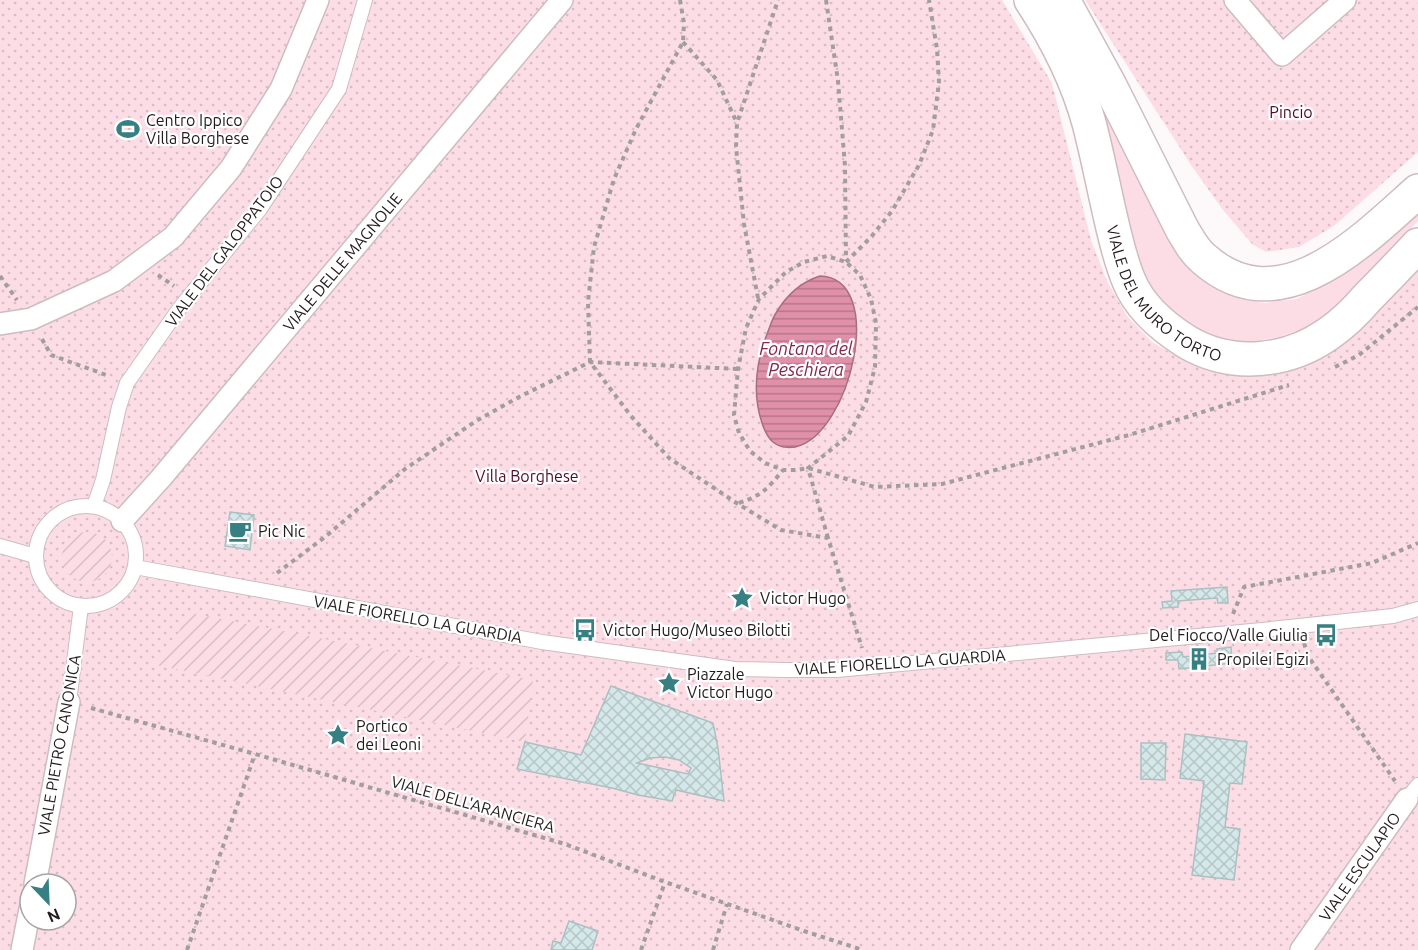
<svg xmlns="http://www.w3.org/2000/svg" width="1418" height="950" font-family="Ubuntu,sans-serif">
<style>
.grass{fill:#fddde5}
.park{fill:url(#park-dots);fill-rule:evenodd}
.garden{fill:url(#garden-furrows)}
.water{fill:url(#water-rules);stroke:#a76e7f;stroke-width:1.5}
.building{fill:url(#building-cross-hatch);stroke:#acc0c1;stroke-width:1.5;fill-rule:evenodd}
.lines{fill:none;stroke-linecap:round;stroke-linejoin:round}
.service-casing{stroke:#cebcc1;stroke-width:16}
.pedestrian-casing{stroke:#cebcc1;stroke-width:24}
.primary-casing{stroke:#cebcc1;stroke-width:36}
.path{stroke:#a29e9f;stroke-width:4;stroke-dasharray:4.5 4.5;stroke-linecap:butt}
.service{stroke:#fff;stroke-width:14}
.pedestrian{stroke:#fff;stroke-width:21}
.primary{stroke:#fff;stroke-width:33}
.labels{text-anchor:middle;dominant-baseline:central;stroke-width:4.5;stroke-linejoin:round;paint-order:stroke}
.park-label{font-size:16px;fill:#510b29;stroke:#fff}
.poi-label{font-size:16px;fill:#211b1d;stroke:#fff;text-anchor:start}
.street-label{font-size:16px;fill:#211b1d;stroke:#fff}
.water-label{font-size:18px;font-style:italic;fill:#82274b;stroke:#fff}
</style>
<defs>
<pattern id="park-dots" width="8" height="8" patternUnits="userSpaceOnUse" patternTransform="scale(1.5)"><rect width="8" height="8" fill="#fddde5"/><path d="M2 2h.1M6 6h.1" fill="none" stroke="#d9bdc4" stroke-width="1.8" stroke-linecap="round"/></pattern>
<pattern id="garden-furrows" width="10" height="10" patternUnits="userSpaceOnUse" patternTransform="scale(1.5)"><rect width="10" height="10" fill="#fddde5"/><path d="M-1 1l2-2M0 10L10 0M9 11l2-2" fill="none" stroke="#d9bdc4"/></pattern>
<pattern id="water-rules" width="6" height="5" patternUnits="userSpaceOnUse" patternTransform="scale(1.5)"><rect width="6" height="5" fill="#e091a9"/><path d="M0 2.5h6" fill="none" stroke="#b57689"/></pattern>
<pattern id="building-cross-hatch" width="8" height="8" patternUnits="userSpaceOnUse" patternTransform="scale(1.5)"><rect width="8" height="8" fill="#d4e8e9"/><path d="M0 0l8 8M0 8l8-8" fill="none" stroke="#b6c6c7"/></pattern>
</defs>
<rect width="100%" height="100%" fill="#fdf9fa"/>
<!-- grass -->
<path class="grass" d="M1086 65 1188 262 1205 280 1246 300 1265 303 1296 299 1327 284 1363 256 1418 208V221L1347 297 1328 315 1306 328 1279 337 1253 342 1226 340 1200 330 1177 315 1158 298 1140 273Z"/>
<!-- park -->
<g class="park">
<path d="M0 0H1002L1052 83 1091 240 1107 281 1127 316 1152 342 1190 364 1242 375 1285 371 1348 336 1418 268V950H0ZM30 884H66V920H30Z"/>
<path d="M1085 0H1418V152L1334 226 1299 247 1266 252 1252 244 1223 210 1191 165Z"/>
</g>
<!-- garden -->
<g class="garden">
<circle cx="87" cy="557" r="25"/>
<path d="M191 613 533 680 525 742 156 665Z"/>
</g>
<!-- water -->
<path class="water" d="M820 276C888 278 850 436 795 447 788 448 779 447 773 442 768 438 764 429 762 423 752 393 756 363 767 334 770 327 772 319 776 313 786 296 801 282 820 276Z"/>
<!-- building -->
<g class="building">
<path d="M230 512 254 515 250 550 225 546Z"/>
<path d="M1227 587 1228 603H1218L1217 598 1178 601V607L1163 608 1162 602 1172 601 1171 591Z"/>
<path d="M1231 647 1232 663 1179 669 1178 660H1166V653L1182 652 1183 657 1217 653V649Z"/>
<path d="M611 686 713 723 718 748 724 801 676 790 672 801 638 795 612 788 517 769 525 742 581 755ZM665 757 679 760 691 768 688 774 637 763 650 758Z"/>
<path d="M1185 734 1247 742 1242 784 1230 783 1225 827 1240 829 1234 880 1192 875 1204 781 1180 778Z"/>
<path d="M1141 743H1166L1165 780 1141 779Z"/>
<path d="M569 921 598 931 592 950H551L553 941 561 943Z"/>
</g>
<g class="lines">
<!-- service casing -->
<g class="service-casing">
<g id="service">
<circle cx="86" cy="556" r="50"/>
<path d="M94 506 103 480 119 407 127 383 179 309 260 209 339 89 365 0"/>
<path d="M0 546 35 556"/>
<path d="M135 567 542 642 735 669 785 670H837L1262 630 1393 616 1418 609"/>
<path d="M69 702 81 606"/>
<path d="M1407 799 1418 785"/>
</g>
</g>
<!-- pedestrian casing -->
<g class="pedestrian-casing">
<g id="pedestrian">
<path d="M1235 0 1282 55 1345 0"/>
<path d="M0 324 31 319 114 281 173 237 231 168 281 89 318 0"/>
<path id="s1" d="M122 521 161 478 562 0"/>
<path d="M35 884 69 702"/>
<path d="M22 950 30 909"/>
<path id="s2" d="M1301 950 1407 799"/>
</g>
</g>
<!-- primary casing -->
<g class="primary-casing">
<g id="primary">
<path id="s3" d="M1031 0C1056 38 1077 79 1089 123 1097 153 1103 185 1110 215 1115 237 1120 260 1129 281 1140 308 1163 327 1187 342 1231 368 1287 363 1328 334 1343 324 1356 311 1368 297 1385 280 1402 262 1418 245"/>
<path d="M1063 0 1110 86 1182 229C1188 239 1194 251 1204 259 1280 326 1362 241 1418 191"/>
</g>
</g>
<!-- path -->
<g class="path">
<path d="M680 0 684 23 683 42 636 129 614 179 594 247 588 302 590 362 631 416 669 458 738 504 781 530 828 538 862 648"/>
<path d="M826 0 838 81 845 166 846 261"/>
<path d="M683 42 717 80 737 123"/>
<path d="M846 262 871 237 892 211 919 165 933 130 939 82 937 49 929 0"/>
<path d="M158 275 174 286"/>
<path d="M0 276 17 300"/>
<path d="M758 298 744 224 736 147 737 123 778 0"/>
<path d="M42 339 51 355 109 376"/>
<path d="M1335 367 1359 355 1418 307"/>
<path d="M739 503C763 495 768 488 783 470"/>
<path d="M828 538 808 468 848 436 866 402 875 367 876 323 871 299 860 275 846 262 827 256 804 262 786 272 759 299 746 328 738 369 734 415 739 433 750 451 765 463 783 470H797L808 468 875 487 942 484 1129 435 1289 385"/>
<path d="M277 573 325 537 405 469 476 421 519 397 590 362 738 369"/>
<path d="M1233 614 1244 587 1372 563 1418 543"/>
<path d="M1304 643 1308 656 1395 781"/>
<path d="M91 708 255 754 565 844 665 882 804 931 863 950"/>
<path d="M187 950 255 754"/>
<path d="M641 950 665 882"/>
<path d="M713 950 727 904"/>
</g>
<!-- service -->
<use href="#service" class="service"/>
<!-- pedestrian -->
<use href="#pedestrian" class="pedestrian"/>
<!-- primary -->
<use href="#primary" class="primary"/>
</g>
<!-- icons -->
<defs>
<g id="stadium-bare" transform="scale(1.8)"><path d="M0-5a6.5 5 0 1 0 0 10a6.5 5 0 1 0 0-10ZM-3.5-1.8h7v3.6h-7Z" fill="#367f83" stroke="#fff" stroke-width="2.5" paint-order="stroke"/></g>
<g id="cafe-bare" transform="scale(1.8)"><path d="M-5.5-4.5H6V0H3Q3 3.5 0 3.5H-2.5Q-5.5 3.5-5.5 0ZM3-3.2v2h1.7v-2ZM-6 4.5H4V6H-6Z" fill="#367f83" stroke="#fff" stroke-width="2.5" paint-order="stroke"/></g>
<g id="sight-bare" transform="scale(1.8)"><path d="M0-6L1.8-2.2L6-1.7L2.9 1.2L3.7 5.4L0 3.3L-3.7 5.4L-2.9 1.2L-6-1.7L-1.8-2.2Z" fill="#367f83" stroke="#fff" stroke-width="2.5" paint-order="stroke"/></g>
<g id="bus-bare" transform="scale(1.8)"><path d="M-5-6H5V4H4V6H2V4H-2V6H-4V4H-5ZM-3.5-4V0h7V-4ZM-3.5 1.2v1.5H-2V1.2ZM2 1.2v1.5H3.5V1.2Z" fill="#367f83" stroke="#fff" stroke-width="2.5" paint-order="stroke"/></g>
<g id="building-bare" transform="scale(1.8)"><path d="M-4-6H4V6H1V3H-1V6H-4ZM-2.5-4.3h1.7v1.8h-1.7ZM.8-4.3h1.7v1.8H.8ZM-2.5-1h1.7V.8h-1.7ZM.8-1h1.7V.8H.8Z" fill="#367f83" stroke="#fff" stroke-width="2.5" paint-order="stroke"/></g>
</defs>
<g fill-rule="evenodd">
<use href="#stadium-bare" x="128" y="129"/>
<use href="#cafe-bare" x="240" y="531"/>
<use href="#sight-bare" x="742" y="598"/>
<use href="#bus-bare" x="585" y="630"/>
<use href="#bus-bare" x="1326" y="635"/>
<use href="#building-bare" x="1199" y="659"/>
<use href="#sight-bare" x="669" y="683"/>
<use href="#sight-bare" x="338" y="735"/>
</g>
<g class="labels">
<!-- park labels -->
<g class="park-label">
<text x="1291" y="112">Pincio</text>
<text x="527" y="476">Villa Borghese</text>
</g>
<!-- poi labels -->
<g class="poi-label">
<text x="146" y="120">Centro Ippico<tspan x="146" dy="18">Villa Borghese</tspan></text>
<text x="258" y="531">Pic Nic</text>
<text x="760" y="598">Victor Hugo</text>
<text x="603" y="630">Victor Hugo/Museo Bilotti</text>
<text x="1308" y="635" text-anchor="end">Del Fiocco/Valle Giulia</text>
<text x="1217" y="659">Propilei Egizi</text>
<text x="687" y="674">Piazzale<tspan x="687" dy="18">Victor Hugo</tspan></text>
<text x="356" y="726">Portico<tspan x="356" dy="18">dei Leoni</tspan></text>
</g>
<!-- street labels -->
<g class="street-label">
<text transform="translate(224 251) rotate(-53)">VIALE DEL GALOPPATOIO</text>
<text stroke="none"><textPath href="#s1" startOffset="340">VIALE DELLE MAGNOLIE</textPath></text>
<text stroke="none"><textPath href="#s3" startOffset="332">VIALE DEL MURO TORTO</textPath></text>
<text transform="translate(418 619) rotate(10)">VIALE FIORELLO LA GUARDIA</text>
<text transform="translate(900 662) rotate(-4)">VIALE FIORELLO LA GUARDIA</text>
<text transform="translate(59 745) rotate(-80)">VIALE PIETRO CANONICA</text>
<text transform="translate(473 804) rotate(16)">VIALE DELL'ARANCIERA</text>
<text stroke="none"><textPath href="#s2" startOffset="102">VIALE ESCULAPIO</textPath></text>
</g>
<!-- water labels -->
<g class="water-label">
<text x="806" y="348">Fontana del<tspan x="806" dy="21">Peschiera</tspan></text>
</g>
</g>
<!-- north arrow -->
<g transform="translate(48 902) rotate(157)"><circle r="28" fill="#ffffff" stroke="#a6a4a5" stroke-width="1.5"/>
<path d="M0-4.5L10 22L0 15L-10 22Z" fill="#367f83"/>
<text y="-9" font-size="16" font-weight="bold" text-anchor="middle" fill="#211b1d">N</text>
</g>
</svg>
